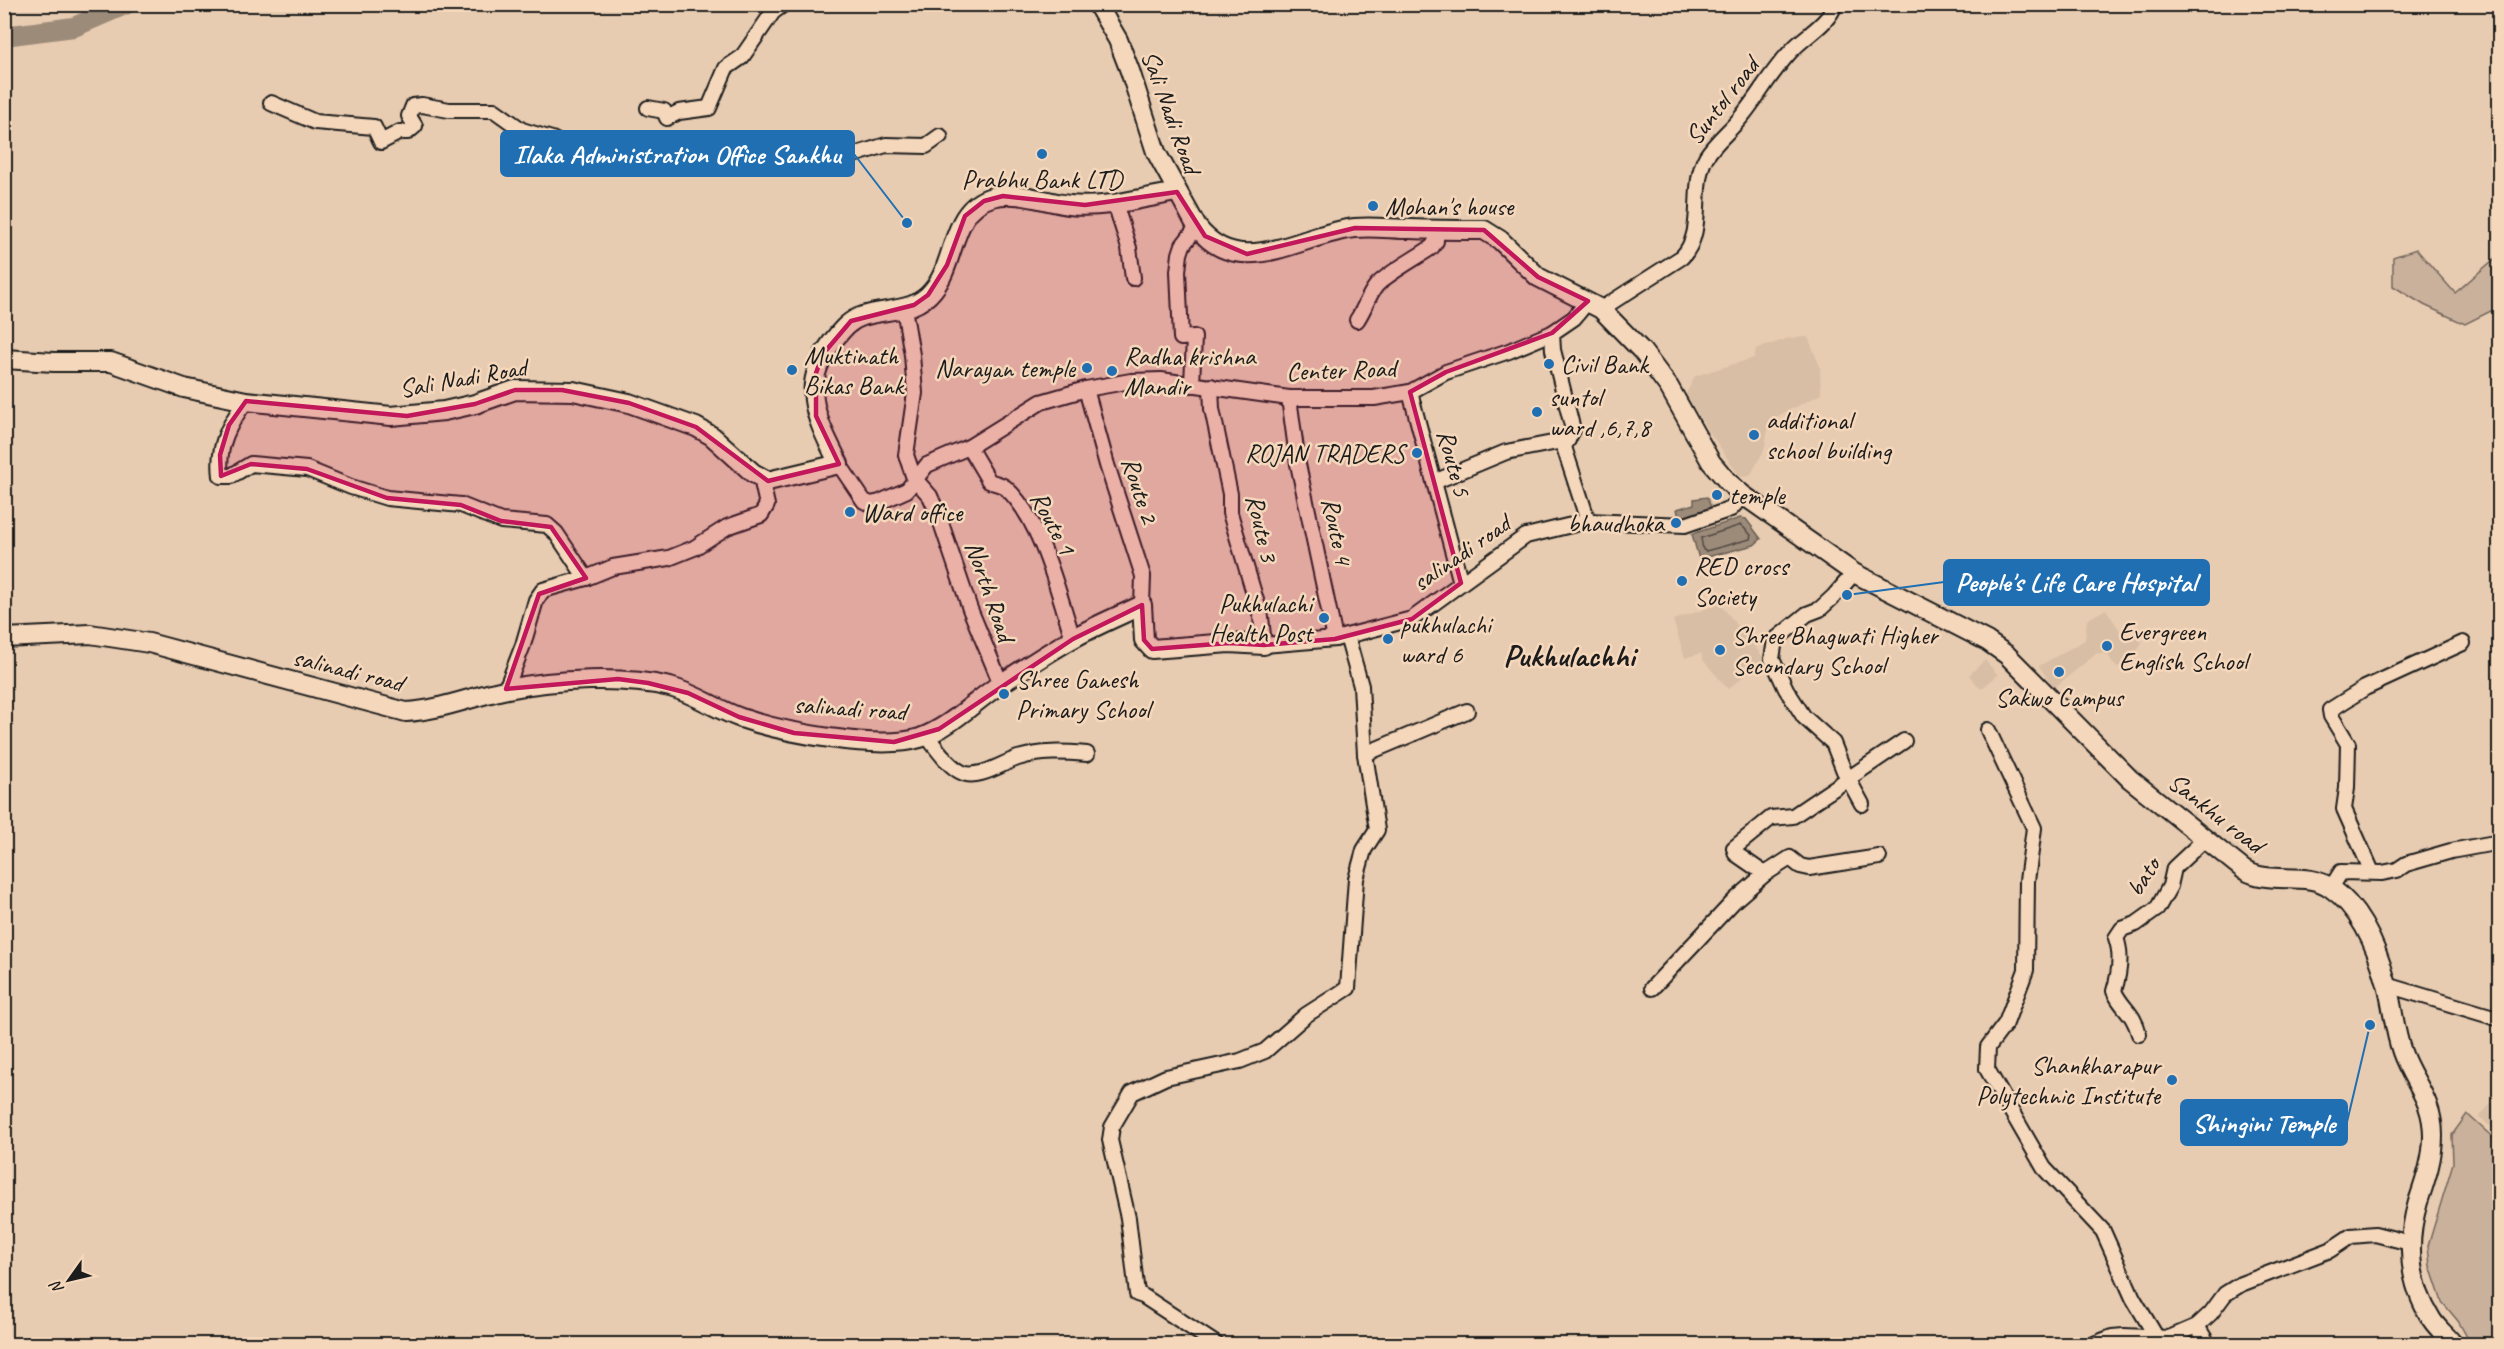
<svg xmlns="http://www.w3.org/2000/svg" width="2504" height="1349" font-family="Caveat,sans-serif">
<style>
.built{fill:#d8bea5}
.green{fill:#cab19c;stroke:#73665c;stroke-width:1.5}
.water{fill:#9d8b7a;stroke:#695f54;stroke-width:1.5}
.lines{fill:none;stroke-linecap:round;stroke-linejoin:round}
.shore{stroke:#504842;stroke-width:1.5}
.river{stroke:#9d8b7a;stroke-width:20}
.street-casing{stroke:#1c1c1c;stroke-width:18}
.secondary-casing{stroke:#1c1c1c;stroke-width:22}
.street{stroke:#f5d7bb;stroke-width:14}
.secondary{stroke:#f5d7bb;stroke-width:18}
.marked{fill:#c2185b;fill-opacity:0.2;stroke:#c2185b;stroke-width:4.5;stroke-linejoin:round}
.poi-dot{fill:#1f6fb2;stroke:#f5d7bb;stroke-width:2}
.labels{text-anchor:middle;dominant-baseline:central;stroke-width:5;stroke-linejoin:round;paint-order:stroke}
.street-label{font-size:26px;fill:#1c1c1c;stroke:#f5d7bb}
.poi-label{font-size:26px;fill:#1c1c1c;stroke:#f5d7bb;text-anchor:start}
.district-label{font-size:32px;font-weight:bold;fill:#1c1c1c;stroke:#f5d7bb}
.leader{fill:none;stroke:#1f6fb2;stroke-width:2}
.callout-dot{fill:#1f6fb2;stroke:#f5d7bb;stroke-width:2}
.callout{fill:#1f6fb2;stroke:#1f6fb2;stroke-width:2}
.callout-label{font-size:27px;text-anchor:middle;font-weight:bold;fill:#fff}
</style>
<rect width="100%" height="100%" fill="#e8ccb1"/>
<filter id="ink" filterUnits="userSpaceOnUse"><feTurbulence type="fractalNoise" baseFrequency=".0167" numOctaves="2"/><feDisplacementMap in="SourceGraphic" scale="12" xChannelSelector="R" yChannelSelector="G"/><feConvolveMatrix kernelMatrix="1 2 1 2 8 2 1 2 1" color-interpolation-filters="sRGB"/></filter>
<g filter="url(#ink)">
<!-- built -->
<g class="built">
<path d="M1808 337 1820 367 1821 394 1770 420 1764 450 1750 476 1740 477 1685 396 1695 376 1754 358 1756 349 1789 338Z"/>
<path d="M1720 604 1765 659 1728 689 1703 660 1701 653 1685 658 1673 620Z"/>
<path d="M2106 609 2127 642 2136 637 2142 642 2138 650 2118 667 2113 664 2108 654 2097 653 2054 688 2039 666 2085 640 2087 620Z"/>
<path d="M1985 660 1998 675 1981 689 1969 675Z"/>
<path d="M2499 1093V1132L2479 1118Z"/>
</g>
<!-- green -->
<g class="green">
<path d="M2416 249 2455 293 2499 255V307L2465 324 2424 305 2393 286V257Z"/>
<path d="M2467 1114 2499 1143V1344H2471L2458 1321 2442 1302 2430 1266 2428 1246 2453 1163 2452 1135Z"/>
</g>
<!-- water -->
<g class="water">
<path d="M1707 497 1712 510 1680 521 1677 509 1694 504V499Z"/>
<path d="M1740 518 1746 519 1761 539 1754 545 1699 559 1692 534Z"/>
</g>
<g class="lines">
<!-- shore -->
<path class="shore" d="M1741 525 1751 535 1750 539 1706 551 1703 550 1701 538Z"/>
<!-- river -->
<path class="river" d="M4 36 74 27 127 4"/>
<!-- street casing -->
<g class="street-casing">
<g id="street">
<path d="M271 103 315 122 374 127 381 142 400 132H408L415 126 409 116 413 106 422 105 449 110H494L522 130 552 139 587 157 596 155 637 162 660 148 666 147 708 145 736 153 857 154 886 145 926 146 940 136"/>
<path d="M648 108 664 111 667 118 679 112 709 108 726 68 742 57 773 12 784 4"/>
<path d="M1115 203 1129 248 1133 278"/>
<path d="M904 308 912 355 915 393 906 455 914 478 930 496 938 514 970 609 1001 684"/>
<path d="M1601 309 1682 257C1707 231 1689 188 1706 157 1715 142 1731 130 1742 116 1760 94 1774 67 1795 47 1808 34 1829 23 1835 4"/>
<path d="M1357 320C1365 308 1368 296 1376 286 1386 274 1418 257 1432 247L1436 241V230"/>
<path d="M1552 333 1553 350 1573 430 1564 447 1588 521"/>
<path d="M1192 385 1194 337 1181 338 1178 271 1180 254 1183 245 1197 227"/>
<path d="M1211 386 1212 409 1230 494V513L1261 617 1264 645 1335 639 1412 619 1526 536 1588 521 1685 525 1731 509 1743 495"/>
<path d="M1086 389 1107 465 1143 576 1142 605"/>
<path d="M1410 392 1461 583"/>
<path d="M1289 398 1298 464 1335 639"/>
<path d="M246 401C229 424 217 446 221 476H231L251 464 307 469 351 487 387 498 461 505 501 521 547 525 556 533 586 578"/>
<path d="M969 447 989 481C995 484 1000 483 1006 488 1041 519 1059 595 1073 639"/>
<path d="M839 464 864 501 871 504 880 502 907 490 927 465 969 447 1041 402 1086 389 1131 381 1161 380 1289 398H1374L1410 392 1446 372 1509 351 1552 333 1574 318 1588 301"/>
<path d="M1434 482 1506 452 1568 440"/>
<path d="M1854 573 1834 596 1820 609 1807 614 1775 640 1772 659 1786 689 1804 717 1833 743 1844 771 1862 804"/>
<path d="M506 689 523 645 536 600 543 590 586 578 613 567 669 558 694 548 727 527 761 515 767 505 761 478"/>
<path d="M1988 730 2034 828 2027 881 2026 970 2006 1023 1988 1047 1987 1069 2044 1168 2103 1231 2133 1298 2157 1338"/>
<path d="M926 735C936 747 947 765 961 772 977 781 1002 763 1018 758 1042 751 1062 752 1087 754"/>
<path d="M1365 754 1467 711"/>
<path d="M1879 857 1809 868 1800 866 1790 858 1765 874 1736 854 1734 848 1771 818 1793 816 1904 741"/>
<path d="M2372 872 2344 809 2347 788 2348 744 2331 716 2330 710 2365 688 2463 643"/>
<path d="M2331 888 2341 872 2382 873 2397 870 2406 864 2451 851 2500 842"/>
<path d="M2387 985 2500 1019"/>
<path d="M1652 988 1735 900 1765 874"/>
<path d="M2139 1034C2133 1011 2122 1009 2114 991 2119 975 2122 954 2116 938L2122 929 2136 924 2157 909 2170 886 2174 868 2206 838"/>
<path d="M2197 1326 2208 1344"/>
<path d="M1216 1344 1143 1296 1137 1294 1128 1218 1110 1140 1112 1127 1132 1093 1166 1077 1240 1061 1265 1051 1306 1015 1348 988 1356 879 1364 850 1377 830 1365 754 1361 686 1347 636"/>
<path d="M2094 1344 2112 1337 2124 1336 2169 1338 2197 1326 2211 1313 2225 1294 2241 1284 2330 1250 2351 1236 2375 1234 2410 1243"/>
</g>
</g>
<!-- secondary casing -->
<g class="secondary-casing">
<g id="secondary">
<path d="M1097 4 1118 40 1130 71 1156 152 1197 227C1240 283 1302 233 1355 228 1373 226 1392 229 1410 229 1435 230 1460 230 1484 230L1500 240 1538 277 1601 309 1642 351 1669 387 1711 462 1728 482 1743 495 1854 573 1987 641 2007 655 2130 779 2244 870C2272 886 2305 870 2331 888 2361 909 2378 951 2387 985 2393 1007 2394 1030 2402 1052 2413 1083 2433 1099 2433 1136 2433 1159 2425 1181 2418 1202 2406 1243 2409 1284 2432 1320 2438 1329 2447 1336 2453 1344"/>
<path d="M4 359 54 362H111L184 388 246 401 391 416 444 411 475 404 515 390 573 391 629 403 696 427 712 436 753 473 768 481 839 464C817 419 798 388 832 342 841 331 849 320 863 316 888 308 915 313 933 290 957 261 950 209 992 197 1018 190 1044 202 1069 205 1104 209 1142 198 1177 192"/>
<path d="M4 638 90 634 149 643 406 712C442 710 473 696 508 689 555 679 624 676 670 687 696 694 717 710 741 718 782 732 879 751 920 738 949 728 974 702 999 685 1023 669 1047 653 1072 639 1094 626 1119 616 1142 605L1144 640 1152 649 1229 643 1264 645"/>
</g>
</g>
<!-- street -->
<use href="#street" class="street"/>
<!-- secondary -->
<use href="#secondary" class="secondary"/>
</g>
</g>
<!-- marked area -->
<path class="marked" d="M1177 192 1205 236 1247 254 1355 228 1484 230 1538 277 1588 301 1552 333 1446 372 1410 392 1461 583 1412 619 1335 639 1264 645 1229 643 1152 649 1144 640 1142 605 1073 639 939 729 894 742 794 733 739 717 688 693 648 683 618 679 506 689 539 594 586 578 551 527 501 521 461 505 387 498 307 469 251 464 221 476 220 455 229 425 246 401 407 416 475 404 515 390H562L629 403 696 427 768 481 839 464 816 416V373L823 354 851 321 914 305 928 295 947 265 965 216 984 201 1003 196 1085 205Z"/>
<!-- markers -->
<g class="poi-dot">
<circle cx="1042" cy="154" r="6"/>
<circle cx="1373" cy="206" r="6"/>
<circle cx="1549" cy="364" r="6"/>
<circle cx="1087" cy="368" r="6"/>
<circle cx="792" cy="370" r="6"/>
<circle cx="1112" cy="371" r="6"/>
<circle cx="1537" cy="412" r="6"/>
<circle cx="1754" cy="435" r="6"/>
<circle cx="1417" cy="453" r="6"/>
<circle cx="1717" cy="495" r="6"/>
<circle cx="850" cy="512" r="6"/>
<circle cx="1676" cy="523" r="6"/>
<circle cx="1682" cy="581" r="6"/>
<circle cx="1324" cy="618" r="6"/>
<circle cx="1388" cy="639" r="6"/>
<circle cx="2107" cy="646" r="6"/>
<circle cx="1720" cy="650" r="6"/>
<circle cx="2059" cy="672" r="6"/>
<circle cx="1004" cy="694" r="6"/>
<circle cx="2172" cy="1080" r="6"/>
</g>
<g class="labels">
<!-- street labels -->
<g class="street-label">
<text transform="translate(1722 101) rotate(-52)">Suntol road</text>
<text transform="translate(1171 112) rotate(70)">Sali Nadi Road</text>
<text transform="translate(1341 370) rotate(-2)">Center Road</text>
<text transform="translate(463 378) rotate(-10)">Sali Nadi Road</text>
<text transform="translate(1454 463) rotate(75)">Route 5</text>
<text transform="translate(1140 490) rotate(72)">Route 2</text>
<text transform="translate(1053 523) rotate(62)">Route 1</text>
<text transform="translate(1262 528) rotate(77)">Route 3</text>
<text transform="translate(1337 531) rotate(78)">Route 4</text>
<text transform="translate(1461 553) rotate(-35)">salinadi road</text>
<text transform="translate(990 591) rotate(71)">North Road</text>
<text transform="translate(348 670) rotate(14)">salinadi road</text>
<text transform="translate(850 708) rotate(4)">salinadi road</text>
<text transform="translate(2216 813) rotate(38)">Sankhu road</text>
<text transform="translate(2143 877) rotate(-58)">bato</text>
</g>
<!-- poi labels -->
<g class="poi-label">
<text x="1042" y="179" text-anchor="middle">Prabhu Bank LTD</text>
<text x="1385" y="206">Mohan's house</text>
<text x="804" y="355">Muktinath<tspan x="804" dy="30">Bikas Bank</tspan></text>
<text x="1124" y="356">Radha krishna<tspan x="1124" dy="30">Mandir</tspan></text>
<text x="1561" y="364">Civil Bank</text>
<text x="1075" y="368" text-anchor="end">Narayan temple</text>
<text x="1549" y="397">suntol<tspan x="1549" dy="30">ward ,6,7,8</tspan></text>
<text x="1766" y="420">additional<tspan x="1766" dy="30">school building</tspan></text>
<text x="1405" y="453" text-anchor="end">ROJAN TRADERS</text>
<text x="1729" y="495">temple</text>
<text x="862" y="512">Ward office</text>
<text x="1664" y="523" text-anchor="end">bhaudhoka</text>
<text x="1694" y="566">RED cross<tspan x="1694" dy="30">Society</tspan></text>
<text x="1312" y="603" text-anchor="end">Pukhulachi<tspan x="1312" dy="30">Health Post</tspan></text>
<text x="1400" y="624">pukhulachi<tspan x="1400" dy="30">ward 6</tspan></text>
<text x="2119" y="631">Evergreen<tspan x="2119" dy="30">English School</tspan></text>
<text x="1732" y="635">Shree Bhagwati Higher<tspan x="1732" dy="30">Secondary School</tspan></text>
<text x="1016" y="679">Shree Ganesh<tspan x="1016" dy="30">Primary School</tspan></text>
<text x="2059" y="697" text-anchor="middle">Sakwo Campus</text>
<text x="2160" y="1065" text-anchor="end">Shankharapur<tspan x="2160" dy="30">Polytechnic Institute</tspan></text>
</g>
<!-- district labels -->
<g class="district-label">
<text x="1569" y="655">Pukhulachhi</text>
</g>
</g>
<!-- callouts -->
<path class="leader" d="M907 223L854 154M1847 595L1944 582M2370 1025L2347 1122"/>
<g class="callout-dot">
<circle cx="907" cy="223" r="6"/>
<circle cx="1847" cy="595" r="6"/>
<circle cx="2370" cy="1025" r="6"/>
</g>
<g class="callout">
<rect x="501" y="131" width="353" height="45" rx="6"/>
<rect x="1944" y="560" width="265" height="45" rx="6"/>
<rect x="2181" y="1100" width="166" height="45" rx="6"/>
</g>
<g class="callout-label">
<text x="677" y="163">Ilaka Administration Office Sankhu</text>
<text x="2076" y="591">People's Life Care Hospital</text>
<text x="2264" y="1132">Shingini Temple</text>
</g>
<!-- margin -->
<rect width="2504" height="1349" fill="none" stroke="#f5d7bb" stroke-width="24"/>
<rect x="12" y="12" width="2480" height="1325" fill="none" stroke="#1c1c1c" stroke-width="2" filter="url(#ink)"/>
<!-- north arrow -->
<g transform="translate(69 1280) rotate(236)" stroke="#f5d7bb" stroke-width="4.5" paint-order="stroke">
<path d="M0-4.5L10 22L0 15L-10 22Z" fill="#1c1c1c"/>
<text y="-9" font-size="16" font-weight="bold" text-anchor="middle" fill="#1c1c1c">N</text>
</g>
</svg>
